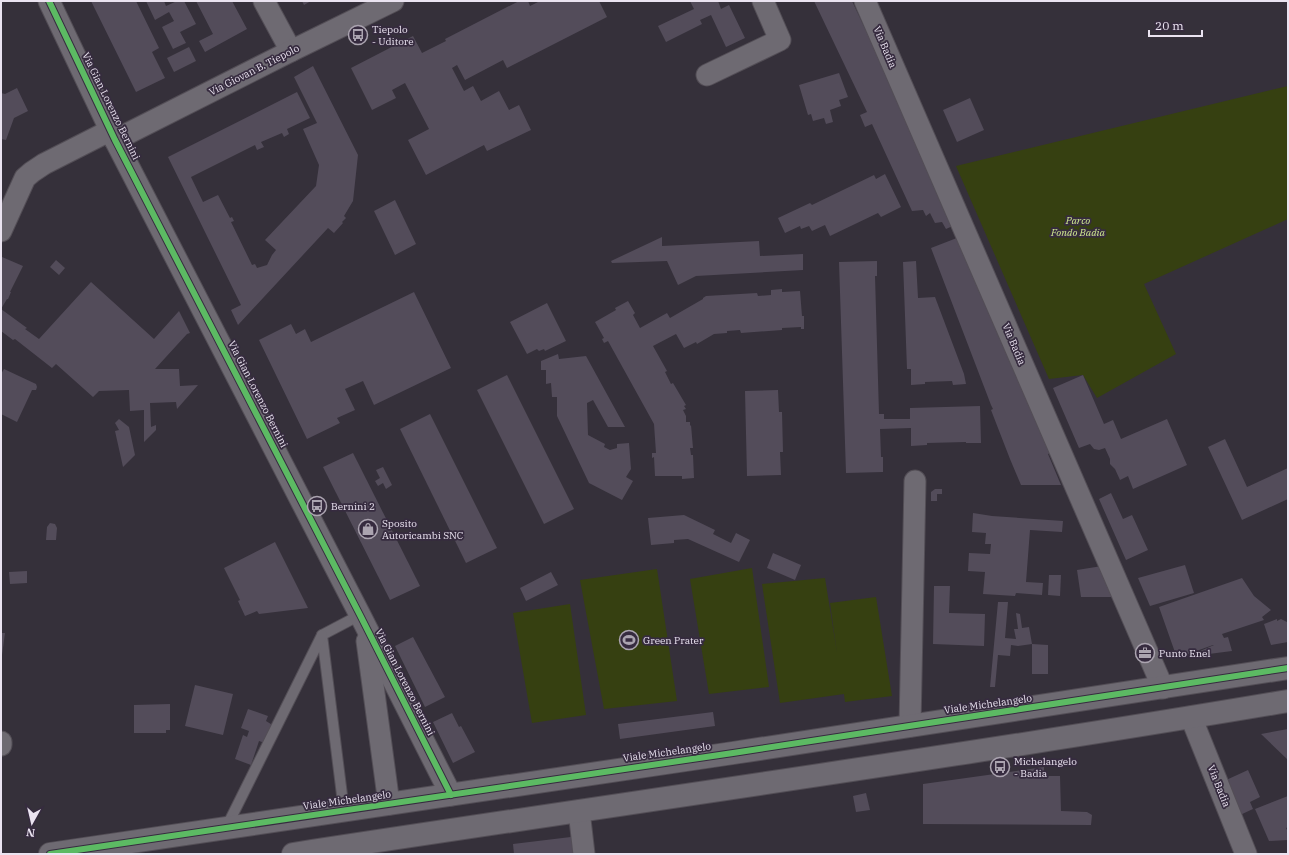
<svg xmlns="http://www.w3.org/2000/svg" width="1289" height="855" font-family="'IBM Plex Serif',serif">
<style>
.green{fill:#364011}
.building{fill:#534c5a}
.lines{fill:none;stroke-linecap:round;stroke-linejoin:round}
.service-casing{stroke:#534e56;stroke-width:12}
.minor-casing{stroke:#534e56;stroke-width:23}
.tertiary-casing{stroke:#534e56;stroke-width:24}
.service{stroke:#6e6a72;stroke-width:10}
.minor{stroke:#6e6a72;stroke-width:21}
.tertiary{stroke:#6e6a72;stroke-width:22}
.cycleway-casing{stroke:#362b3f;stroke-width:8}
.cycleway{stroke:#5cba63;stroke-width:6}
.labels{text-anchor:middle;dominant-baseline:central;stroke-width:3.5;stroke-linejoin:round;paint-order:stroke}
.poi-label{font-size:10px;fill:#eae3f0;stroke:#362b3f;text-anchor:start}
.street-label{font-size:10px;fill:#eae3f0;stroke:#362b3f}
.park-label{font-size:10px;font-style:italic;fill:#d2ec90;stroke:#362b3f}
</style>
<rect width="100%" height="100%" fill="#35303a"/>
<!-- green -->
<g class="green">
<path d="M1288 86V219L1144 284 1176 354 1097 398 1083 375 1049 379 956 166Z"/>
<path d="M752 568 769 687 709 694 690 579Z"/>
<path d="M657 569 677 701 604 709 580 580Z"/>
<path d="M825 578 837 653 830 603 876 597 892 696 845 702 844 694 780 703 762 584Z"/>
<path d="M570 604 586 715 532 723 513 613Z"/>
</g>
<!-- building -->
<g class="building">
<path d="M91 1H136L159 48 152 52 165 78 136 92Z"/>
<path d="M146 1H164L166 6 177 1H184L196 24 180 32 186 43 173 49 162 27 174 21 169 12 155 20Z"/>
<path d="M196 1H232L247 29 205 52 199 41 213 34Z"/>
<path d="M302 1H311L304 5Z"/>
<path d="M519 1H528L530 6 540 1H599L607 17 507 68 503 60 465 80 457 65 452 68 464 91 473 86 481 101 499 91 509 110 519 105 531 130 487 151 484 145 426 175 408 140 429 129 405 83 392 90 396 98 372 110 351 68 413 36 422 53 446 41 445 39Z"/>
<path d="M690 1H718L721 9 729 5 745 38 726 47 711 15 700 20 702 24 666 42 658 26 694 9Z"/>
<path d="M814 1H852L957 224 946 229 942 222 935 223 930 213 926 216 923 210 912 211 872 124 865 127 860 115 867 112Z"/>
<path d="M189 47 196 61 174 72 167 58Z"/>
<path d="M313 66 358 155 353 201 344 216 346 218 342 222 343 223 334 233 328 228 238 325 231 310 241 305 168 157 297 92 310 118 287 129 289 134 284 137 282 133 261 142 264 147 257 150 255 145 191 177 203 202 218 195 230 218 232 217 234 221 231 222 252 265 255 264 257 268 267 265 272 255 276 250 265 240 316 186 319 165 303 129 317 123 294 77Z"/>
<path d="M839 73 848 97 839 100 841 106 830 110 833 122 826 124 824 118 813 121 811 114 808 115 799 85Z"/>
<path d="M17 88 28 111 14 118 6 140 1 139V93L5 94Z"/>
<path d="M970 98 984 130 957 142 943 110Z"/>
<path d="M885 174 901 207 881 217 878 213 830 236 825 225 812 231 809 226 801 229 800 226 785 233 778 218 810 203 812 205 814 204 874 175 876 179Z"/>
<path d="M395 200 416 244 395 255 374 211Z"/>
<path d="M962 236 1052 452 1048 454 1061 485H1021L1010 459 991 410 993 409 991 405 931 248Z"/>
<path d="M662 237V246L759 241 760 256 803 254V270L696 276 678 285 667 261 612 263 611 261Z"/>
<path d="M2 257 23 266 10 292H11L8 299H7L1 309 27 328 25 329 39 339 91 282 154 339 179 311 190 333 187 334 155 369H179L180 386 198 385 177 409 176 402 150 403 151 427 156 425V430L144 442V410L130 411 129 390 99 391 93 397 56 364 52 368 15 339 13 340 1 331V260Z"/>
<path d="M56 260 65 268 59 275 50 267Z"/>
<path d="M877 261V276H875L879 414H884V419H910V408L980 406 981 443H966V442L927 443V445L911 446V428L880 429 881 457H883V472L846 473 839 262Z"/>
<path d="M916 261 918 298 935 297 964 374 966 384 953 385 952 381 925 382V384L911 385V369H907L903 262Z"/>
<path d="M782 289V292L800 291 802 316H804V329H801V327L782 328V330L741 333 740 330 727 331V333L714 334 697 344 696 342 684 348 676 334 653 346 667 371 665 372 671 384 673 383 686 405 684 406 686 409 683 410 686 416V422H690V426L691 425 693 448H690L691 455H693L694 478 682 479V476H655L654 457 652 458V453H656L654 424 608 341 604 343 602 339 604 338 595 322 616 310 615 308 628 301 635 313 633 315 640 328 667 313 670 318 703 299V298L706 296 757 293 758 296 771 295V290Z"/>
<path d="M414 292 451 368 374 405 363 381 345 389 355 410 337 418 340 423 307 439 259 340 291 324 296 334 305 329 311 342Z"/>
<path d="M547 303 566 341 545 351 544 349 539 351 537 349 527 354 510 322Z"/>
<path d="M558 354 559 359 586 356 625 427H608L593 400 587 403 588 435 605 444 604 447 610 450 617 448V444L629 443 631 469 626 477 633 481 622 500 589 483 557 416V397H552L551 383 546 384V370H541V361Z"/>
<path d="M4 369 36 384 37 387 36 390H32L17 422 1 414V374Z"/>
<path d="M507 375 574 509 544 524 477 390Z"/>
<path d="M1083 375 1104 424 1113 420 1121 439 1167 419 1187 465 1133 489 1128 476 1120 480 1115 469 1110 464V459L1105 448 1099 450 1094 449 1090 444 1079 448 1053 388Z"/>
<path d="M778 390 779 412H782L783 452H780L781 475 747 476 745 391Z"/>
<path d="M430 414 497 548 466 563 400 429Z"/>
<path d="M119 419 129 427 135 455 123 467 115 431 119 430 115 423Z"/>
<path d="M1225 439 1247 487 1288 468V499L1242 520 1208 447Z"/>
<path d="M353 453 420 586 390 600 323 467Z"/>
<path d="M383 467 392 485 386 489 383 483 378 486 375 481 380 478 376 470Z"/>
<path d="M935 489H942V494H937V501H931V492Z"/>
<path d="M1111 493 1123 519 1132 515 1148 550 1126 560 1099 499Z"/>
<path d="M973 513 992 516 1063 521 1062 532 1030 530 1026 582 1043 583 1042 595 1016 593 1015 596 983 594 985 572 968 571 969 553 990 554 991 544H985L986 533 972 532Z"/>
<path d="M684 515 715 530 713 534 731 543 736 533 750 540 739 562 688 539 674 540V543L651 545 648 518Z"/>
<path d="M50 523 55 524 57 528 56 540H46L47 527Z"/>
<path d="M275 542 308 608 259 614 257 611 245 616 238 601 240 600 224 568Z"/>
<path d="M773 553 801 565 795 580 767 568Z"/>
<path d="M1185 565 1194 593 1150 606 1138 578Z"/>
<path d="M1102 566 1117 597H1081L1077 570Z"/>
<path d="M27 571V583L10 584 9 572Z"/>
<path d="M551 572 558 585 526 601 520 588Z"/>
<path d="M1049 575H1061L1060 596 1048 595Z"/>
<path d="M1242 578 1254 596 1271 610 1262 617 1264 620 1222 634 1224 638 1228 637 1232 651 1201 655 1200 651 1214 645H1213L1177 658 1159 607Z"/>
<path d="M934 586H950L949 613 985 614 984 646 933 644Z"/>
<path d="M998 602H1008L1005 638 1016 639 1014 629H1018L1016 613 1020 614 1022 628 1029 627 1032 644 1018 646 1011 645 1010 656 998 655 995 687H990Z"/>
<path d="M1277 619V621L1281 619 1287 622 1288 642 1271 645 1264 624Z"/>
<path d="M1 633H5L2 655H1Z"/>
<path d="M413 637 445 697 425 707 395 646Z"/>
<path d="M1032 644 1048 645V674H1032Z"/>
<path d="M195 685 233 694 223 735 185 726Z"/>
<path d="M170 704V730H166V733H134V705Z"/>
<path d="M248 709 268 716 266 721 274 726 265 743 259 741 251 765 235 759 243 735 247 737 249 731 241 728Z"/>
<path d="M713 712 715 726 620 739 618 724Z"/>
<path d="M452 713 459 727 461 726 475 752 453 763 433 722Z"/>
<path d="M1288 729V760L1261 734Z"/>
<path d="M1044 767V776H1060L1061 811 1087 812 1092 815 1091 825 923 824V784Z"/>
<path d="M1248 770 1260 797 1250 802 1253 809 1240 815 1224 781Z"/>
<path d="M866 793 870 810 856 812 853 796Z"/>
<path d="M1288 796V827L1286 828 1288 832V840L1269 841 1255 809Z"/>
<path d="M579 836 581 854H514L513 844Z"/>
</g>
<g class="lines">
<!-- service casing -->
<g class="service-casing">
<g id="service">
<path d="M344 811 322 635 360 615"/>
<path d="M226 828 322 635"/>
</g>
</g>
<!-- minor casing -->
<g class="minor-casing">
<g id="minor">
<path d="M49 1 115 140 360 615 451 795"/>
<path d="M264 1 291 51"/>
<path d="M865 1 1163 688"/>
<path d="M707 75 780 40 763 1"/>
<path d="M115 140 291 51 393 1"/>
<path d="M1 231 25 178 32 172 44 164 111 130"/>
<path d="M367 641 389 804"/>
<path d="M1191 717 1246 854"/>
<path d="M910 726 915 481"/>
<path d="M1 745V742"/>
<path d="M579 811 584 854"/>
</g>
</g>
<!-- tertiary casing -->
<g class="tertiary-casing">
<g id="tertiary">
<path d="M50 854 733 753 1288 668"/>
<path d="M293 854C625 803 957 757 1288 701"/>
</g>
</g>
<!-- service -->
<use href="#service" class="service"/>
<!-- minor -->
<use href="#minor" class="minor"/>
<!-- tertiary -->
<use href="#tertiary" class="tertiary"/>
<!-- cycleway casing -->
<g class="cycleway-casing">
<g id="cycleway">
<path d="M49 1 115 140 360 615 451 795"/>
<path d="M50 854 733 753 1288 668"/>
</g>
</g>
<!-- cycleway -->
<use href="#cycleway" class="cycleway"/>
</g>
<!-- icons -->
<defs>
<g id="bus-ring" transform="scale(1)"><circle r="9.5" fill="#362b3f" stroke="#aba4b0" stroke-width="1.5"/><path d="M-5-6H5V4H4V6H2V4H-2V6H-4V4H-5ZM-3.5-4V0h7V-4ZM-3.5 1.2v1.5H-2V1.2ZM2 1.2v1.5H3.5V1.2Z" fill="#aba4b0"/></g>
<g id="shop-ring" transform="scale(1)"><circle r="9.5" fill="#362b3f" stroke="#aba4b0" stroke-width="1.5"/><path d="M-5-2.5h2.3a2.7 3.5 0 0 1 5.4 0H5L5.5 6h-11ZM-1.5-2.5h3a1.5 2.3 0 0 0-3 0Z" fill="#aba4b0"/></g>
<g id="stadium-ring" transform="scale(1)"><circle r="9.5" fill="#362b3f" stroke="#aba4b0" stroke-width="1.5"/><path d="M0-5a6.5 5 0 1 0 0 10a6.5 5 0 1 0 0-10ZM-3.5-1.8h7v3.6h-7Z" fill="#aba4b0"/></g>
<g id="office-ring" transform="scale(1)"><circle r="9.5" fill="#362b3f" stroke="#aba4b0" stroke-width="1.5"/><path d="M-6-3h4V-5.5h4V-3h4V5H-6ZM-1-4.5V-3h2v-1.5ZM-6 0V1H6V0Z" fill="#aba4b0"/></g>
</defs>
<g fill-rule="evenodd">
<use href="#bus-ring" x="358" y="35"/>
<use href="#bus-ring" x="317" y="506"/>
<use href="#shop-ring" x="368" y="529"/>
<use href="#stadium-ring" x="629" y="640"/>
<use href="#office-ring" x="1145" y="653"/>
<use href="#bus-ring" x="1000" y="767"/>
</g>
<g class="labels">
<!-- poi labels -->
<g class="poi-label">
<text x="372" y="29">Tiepolo<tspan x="372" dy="12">- Uditore</tspan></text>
<text x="331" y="506">Bernini 2</text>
<text x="382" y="523">Sposito<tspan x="382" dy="12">Autoricambi SNC</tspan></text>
<text x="643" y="640">Green Prater</text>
<text x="1159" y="653">Punto Enel</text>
<text x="1014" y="761">Michelangelo<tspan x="1014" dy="12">- Badia</tspan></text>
</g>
<!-- street labels -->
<g class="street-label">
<text transform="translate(885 47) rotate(67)">Via Badia</text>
<text transform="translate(254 70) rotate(-27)">Via Giovan B. Tiepolo</text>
<text transform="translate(111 106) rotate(64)">Via Gian Lorenzo Bernini</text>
<text transform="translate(1014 344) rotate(67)">Via Badia</text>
<text transform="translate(258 394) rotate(63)">Via Gian Lorenzo Bernini</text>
<text transform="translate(405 682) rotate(63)">Via Gian Lorenzo Bernini</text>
<text transform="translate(988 704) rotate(-8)">Viale Michelangelo</text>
<text transform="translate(667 752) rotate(-8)">Viale Michelangelo</text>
<text transform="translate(1219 786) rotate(68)">Via Badia</text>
<text transform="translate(347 800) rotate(-8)">Viale Michelangelo</text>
</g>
<!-- park labels -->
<g class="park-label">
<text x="1078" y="220">Parco<tspan x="1078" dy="12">Fondo Badia</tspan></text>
</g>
</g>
<!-- border -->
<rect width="1289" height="855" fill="none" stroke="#eae3f0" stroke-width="4"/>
<!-- north arrow -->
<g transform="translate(32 823) rotate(188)" stroke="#362b3f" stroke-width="3" paint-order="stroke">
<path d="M0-3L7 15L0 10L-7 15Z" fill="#eae3f0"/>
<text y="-6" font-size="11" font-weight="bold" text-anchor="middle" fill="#eae3f0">N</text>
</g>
<!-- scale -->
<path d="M1149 30v6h53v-6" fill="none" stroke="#eae3f0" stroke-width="2"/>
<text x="1155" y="30" font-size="12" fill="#eae3f0" stroke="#362b3f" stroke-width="3" paint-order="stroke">20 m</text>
</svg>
